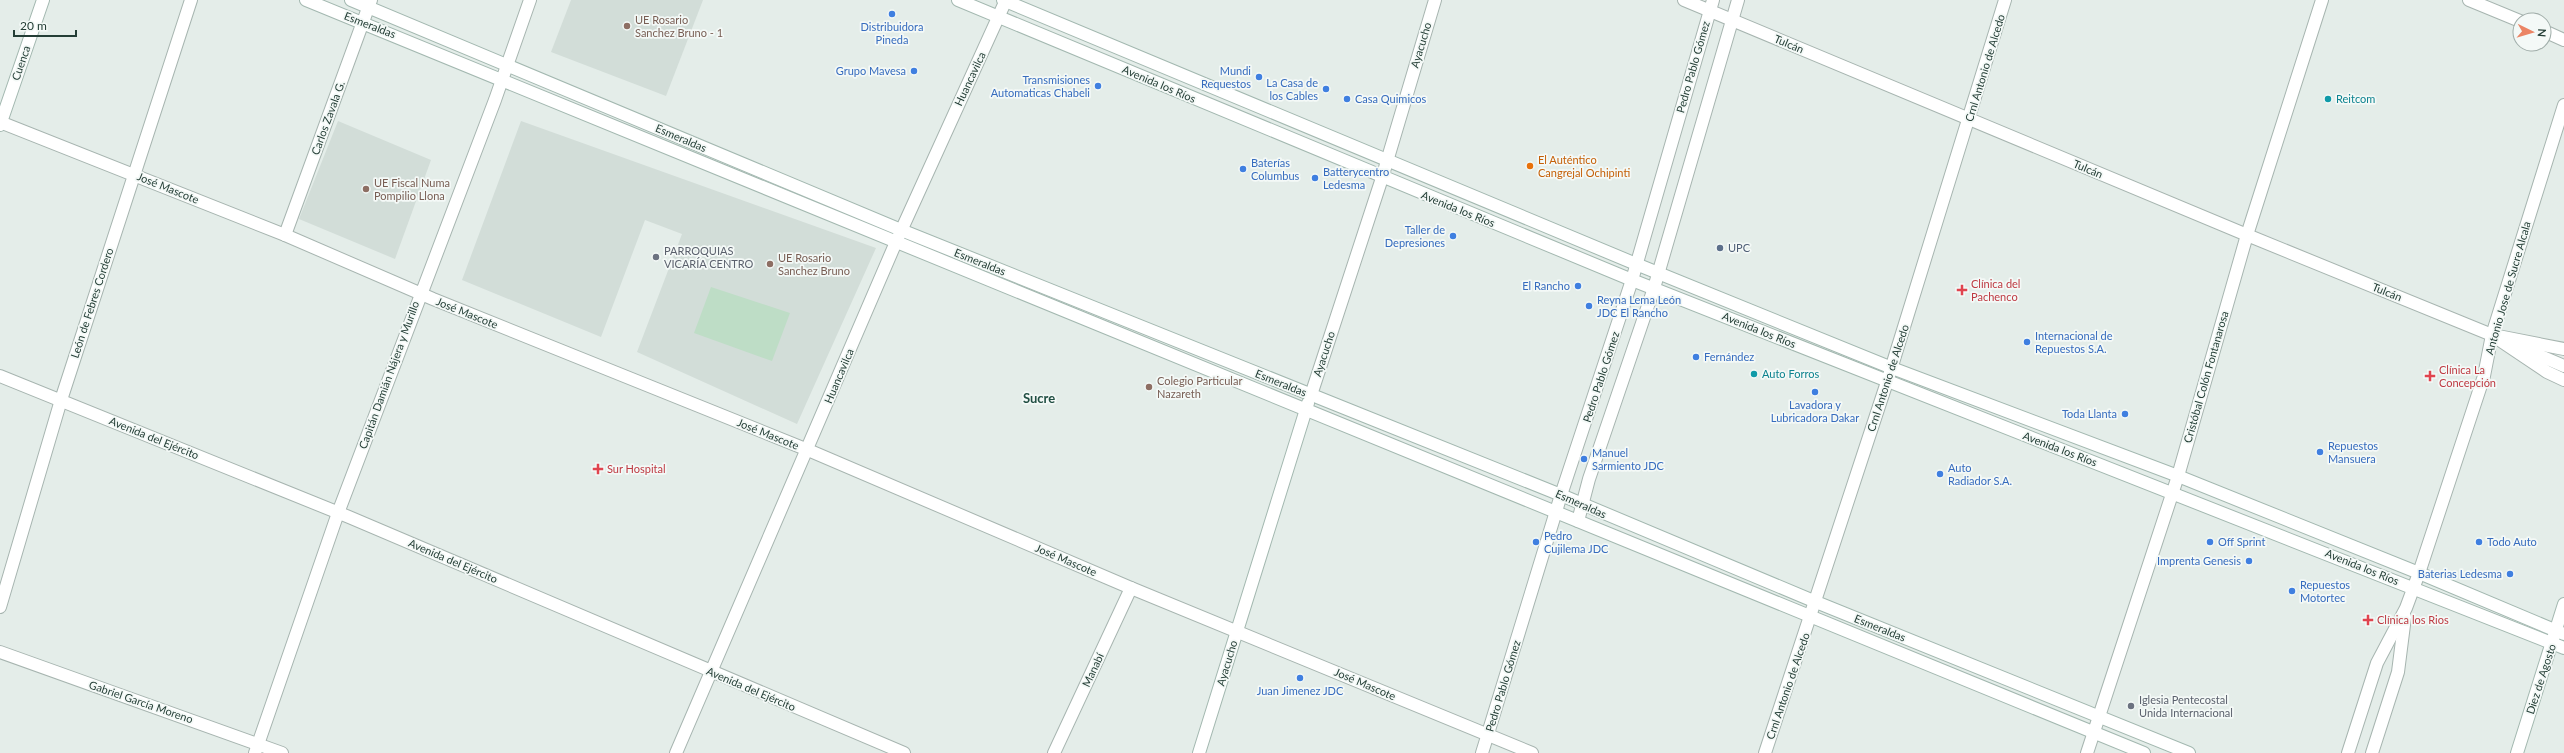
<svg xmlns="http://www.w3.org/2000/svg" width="2564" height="753" viewBox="0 0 2564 753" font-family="Lato,sans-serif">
	<rect width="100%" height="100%" fill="#e4ede9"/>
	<g fill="#d2ddd8">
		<path d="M571 0H703L666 96 551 52Z"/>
		<path d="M338 121 431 160 395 259 299 219Z"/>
		<path d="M521 121 876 248 797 424 637 352 682 234 645 220 601 337 462 280Z"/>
	</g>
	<path fill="#beddc6" d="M711 287 790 313 772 361 694 333Z"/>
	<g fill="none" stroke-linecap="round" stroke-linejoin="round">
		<g stroke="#a7b5b0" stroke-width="14">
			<g id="lane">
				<path d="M2348 753 2377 663 2406 608 2419 573 2484 376 2492 335 2564 366"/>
				<path d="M2372 753 2398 672 2405 617"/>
			</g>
		</g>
		<g stroke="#a7b5b0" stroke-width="14">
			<g id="street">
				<path d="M1684 0 2247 235 2492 335 2547 372 2564 380"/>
				<path d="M2469 0 2520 21"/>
				<path d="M2544 31 2564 40"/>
				<path d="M0 122 285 235 433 299 808 450 1131 588 1532 753"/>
				<path d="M285 235 371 0"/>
				<path d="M2492 335 2564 105"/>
				<path d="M2498 336 2564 349"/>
				<path d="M0 376 349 517 904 753"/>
				<path d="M1311 395 1382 178 1435 0"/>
				<path d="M1578 521 1589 479 1654 288 1738 0"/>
				<path d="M0 607 61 400 191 0"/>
				<path d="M0 652 282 753"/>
				<path d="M255 753 338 513 495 100 530 0"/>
				<path d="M676 753 896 242 1006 0"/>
				<path d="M1054 753 1131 588"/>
				<path d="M1482 753 1561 495 1632 280 1713 0"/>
				<path d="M1765 753 1887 382 2005 0"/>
				<path d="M2087 753 2178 476 2247 235 2322 0"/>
			</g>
		</g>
		<g stroke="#a3b8b0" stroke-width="14">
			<g id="secondary">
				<path d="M306 0 2144 753"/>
				<path d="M351 0 901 230 1561 495 1816 602 2189 753"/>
				<path d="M958 0 1632 280 2564 648"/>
				<path d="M1003 0 1636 264 1892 368 2178 476 2419 573 2564 634"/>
				<path d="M0 125 43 0"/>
				<path d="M1199 753 1308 403"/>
				<path d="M2517 753 2564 604"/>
			</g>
		</g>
		<use href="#lane" stroke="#fff" stroke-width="12"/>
		<use href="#street" stroke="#fff" stroke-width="12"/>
		<use href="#secondary" stroke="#fff" stroke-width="12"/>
	</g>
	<g fill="#3f7fe0" stroke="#f4f9f7" stroke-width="1.5">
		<circle cx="892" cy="14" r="4"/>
		<circle cx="914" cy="71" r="4"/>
		<circle cx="1259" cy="77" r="4"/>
		<circle cx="1098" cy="86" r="4"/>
		<circle cx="1326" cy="89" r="4"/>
		<circle cx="1347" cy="99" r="4"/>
		<circle cx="1243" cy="169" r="4"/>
		<circle cx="1315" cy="178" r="4"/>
		<circle cx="1453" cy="236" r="4"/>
		<circle cx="1578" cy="286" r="4"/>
		<circle cx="1589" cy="306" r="4"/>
		<circle cx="2027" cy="342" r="4"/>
		<circle cx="1696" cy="357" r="4"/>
		<circle cx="1815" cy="392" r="4"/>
		<circle cx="2125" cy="414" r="4"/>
		<circle cx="2320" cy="452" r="4"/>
		<circle cx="1584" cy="459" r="4"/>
		<circle cx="1940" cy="474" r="4"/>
		<circle cx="1536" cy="542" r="4"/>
		<circle cx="2210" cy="542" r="4"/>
		<circle cx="2479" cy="542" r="4"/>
		<circle cx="2249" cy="561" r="4"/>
		<circle cx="2510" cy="574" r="4"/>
		<circle cx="2292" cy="591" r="4"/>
		<circle cx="1300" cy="678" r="4"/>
	</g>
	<g fill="#8d6e63" stroke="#f4f9f7" stroke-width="1.5">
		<circle cx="627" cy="26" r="4"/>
		<circle cx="366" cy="189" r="4"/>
		<circle cx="770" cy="264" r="4"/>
		<circle cx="1149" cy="387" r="4"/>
	</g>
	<g fill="#0f9aa8" stroke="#f4f9f7" stroke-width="1.5">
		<circle cx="2328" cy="99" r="4"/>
		<circle cx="1754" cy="374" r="4"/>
	</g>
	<circle fill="#e8710a" stroke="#f4f9f7" stroke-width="1.5" cx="1530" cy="166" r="4"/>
	<circle fill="#5c6f8a" stroke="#f4f9f7" stroke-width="1.5" cx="1720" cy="248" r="4"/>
	<g fill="#6b7280" stroke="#f4f9f7" stroke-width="1.5">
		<circle cx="656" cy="257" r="4"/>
		<circle cx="2131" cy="706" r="4"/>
	</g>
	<g fill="#e0444e" stroke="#f4f9f7" stroke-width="1.5">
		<path d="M1960 284h4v4h4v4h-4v4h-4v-4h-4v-4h4z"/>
		<path d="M2428 370h4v4h4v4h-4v4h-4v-4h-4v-4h4z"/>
		<path d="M596 463h4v4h4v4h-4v4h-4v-4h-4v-4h4z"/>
		<path d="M2366 614h4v4h4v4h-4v4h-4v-4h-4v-4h4z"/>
	</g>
	<g text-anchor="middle" stroke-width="3.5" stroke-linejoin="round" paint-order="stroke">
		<g font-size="11" fill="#785e54" stroke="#f4f9f7" text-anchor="start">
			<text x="635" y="24">UE Rosario<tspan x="635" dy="13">Sanchez Bruno - 1</tspan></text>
			<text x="374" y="187">UE Fiscal Numa<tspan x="374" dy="13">Pompilio Llona</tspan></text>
			<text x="778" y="262">UE Rosario<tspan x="778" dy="13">Sanchez Bruno</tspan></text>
			<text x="1157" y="385">Colegio Particular<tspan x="1157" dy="13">Nazareth</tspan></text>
		</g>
		<g font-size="11" fill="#243e36" stroke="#f4f9f7">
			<text transform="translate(370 25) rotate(21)" y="4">Esmeraldas</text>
			<text transform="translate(1789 44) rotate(23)" y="4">Tulcán</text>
			<text transform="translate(1421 45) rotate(-73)" y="4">Ayacucho</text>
			<text transform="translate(21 63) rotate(-71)" y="4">Cuenca</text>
			<text transform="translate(1693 67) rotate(-74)" y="4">Pedro Pablo Gómez</text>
			<text transform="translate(1985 68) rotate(-73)" y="4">Crnl Antonio de Alcedo</text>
			<text transform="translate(970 79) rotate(-65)" y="4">Huancavilca</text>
			<text transform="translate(1159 84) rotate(23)" y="4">Avenida los Ríos</text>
			<text transform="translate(328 118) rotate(-70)" y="4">Carlos Zavala G.</text>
			<text transform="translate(681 138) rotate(23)" y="4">Esmeraldas</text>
			<text transform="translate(2088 169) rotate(23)" y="4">Tulcán</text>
			<text transform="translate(168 188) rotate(22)" y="4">José Mascote</text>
			<text transform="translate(1458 209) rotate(22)" y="4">Avenida los Ríos</text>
			<text transform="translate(980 262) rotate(22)" y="4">Esmeraldas</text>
			<text transform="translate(2508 288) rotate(-74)" y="4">Antonio Jose de Sucre Alcala</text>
			<text transform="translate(2387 292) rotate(22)" y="4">Tulcán</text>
			<text transform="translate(92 303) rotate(-72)" y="4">León de Febres Cordero</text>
			<text transform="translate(467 313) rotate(22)" y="4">José Mascote</text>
			<text transform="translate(1759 330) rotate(22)" y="4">Avenida los Ríos</text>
			<text transform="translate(1324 354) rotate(-72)" y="4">Ayacucho</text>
			<text transform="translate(389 375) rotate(-70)" y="4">Capitán Damián Nájera y Murillo</text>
			<text transform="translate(839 376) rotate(-67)" y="4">Huancavilca</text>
			<text transform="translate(1601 377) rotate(-72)" y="4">Pedro Pablo Gómez</text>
			<text transform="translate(2206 377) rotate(-74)" y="4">Cristóbal Colón Fontanarosa</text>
			<text transform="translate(1888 378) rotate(-72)" y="4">Crnl Antonio de Alcedo</text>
			<text transform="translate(1281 383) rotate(22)" y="4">Esmeraldas</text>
			<text transform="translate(768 434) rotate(22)" y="4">José Mascote</text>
			<text transform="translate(154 438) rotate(22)" y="4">Avenida del Ejército</text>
			<text transform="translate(2060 449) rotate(21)" y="4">Avenida los Ríos</text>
			<text transform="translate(1581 504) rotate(24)" y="4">Esmeraldas</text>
			<text transform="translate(1066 560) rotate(23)" y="4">José Mascote</text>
			<text transform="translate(453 561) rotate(23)" y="4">Avenida del Ejército</text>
			<text transform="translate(2362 567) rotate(22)" y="4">Avenida los Ríos</text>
			<text transform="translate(1880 628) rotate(22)" y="4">Esmeraldas</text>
			<text transform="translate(1227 663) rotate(-73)" y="4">Ayacucho</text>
			<text transform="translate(1093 670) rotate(-65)" y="4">Manabí</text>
			<text transform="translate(2541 679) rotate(-72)" y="4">Diez de Agosto</text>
			<text transform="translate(1365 684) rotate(23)" y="4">José Mascote</text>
			<text transform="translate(1503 686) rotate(-73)" y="4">Pedro Pablo Gómez</text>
			<text transform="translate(1788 686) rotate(-71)" y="4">Crnl Antonio de Alcedo</text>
			<text transform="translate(751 689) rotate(23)" y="4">Avenida del Ejército</text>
			<text transform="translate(141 702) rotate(19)" y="4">Gabriel García Moreno</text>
		</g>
		<g font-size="11" fill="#366cbe" stroke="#f4f9f7" text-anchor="start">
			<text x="892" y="31" text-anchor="middle">Distribuidora<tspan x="892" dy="13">Pineda</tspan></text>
			<text x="906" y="75" text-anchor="end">Grupo Mavesa</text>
			<text x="1251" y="75" text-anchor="end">Mundi<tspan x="1251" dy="13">Requestos</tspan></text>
			<text x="1090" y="84" text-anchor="end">Transmisiones<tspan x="1090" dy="13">Automaticas Chabeli</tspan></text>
			<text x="1318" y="87" text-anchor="end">La Casa de<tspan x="1318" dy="13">los Cables</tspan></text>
			<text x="1355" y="103">Casa Quimicos</text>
			<text x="1251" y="167">Baterías<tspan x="1251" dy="13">Columbus</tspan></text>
			<text x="1323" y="176">Batterycentro<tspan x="1323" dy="13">Ledesma</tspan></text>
			<text x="1445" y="234" text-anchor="end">Taller de<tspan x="1445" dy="13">Depresiones</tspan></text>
			<text x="1570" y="290" text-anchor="end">El Rancho</text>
			<text x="1597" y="304">Reyna Lema León<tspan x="1597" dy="13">JDC El Rancho</tspan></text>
			<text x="2035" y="340">Internacional de<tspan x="2035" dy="13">Repuestos S.A.</tspan></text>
			<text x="1704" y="361">Fernández</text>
			<text x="1815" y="409" text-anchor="middle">Lavadora y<tspan x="1815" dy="13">Lubricadora Dakar</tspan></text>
			<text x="2117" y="418" text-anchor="end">Toda Llanta</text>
			<text x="2328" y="450">Repuestos<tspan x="2328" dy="13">Mansuera</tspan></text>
			<text x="1592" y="457">Manuel<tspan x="1592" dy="13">Sarmiento JDC</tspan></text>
			<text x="1948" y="472">Auto<tspan x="1948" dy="13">Radiador S.A.</tspan></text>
			<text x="1544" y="540">Pedro<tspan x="1544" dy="13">Cujilema JDC</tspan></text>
			<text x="2218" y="546">Off Sprint</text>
			<text x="2487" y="546">Todo Auto</text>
			<text x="2241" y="565" text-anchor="end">Imprenta Genesis</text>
			<text x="2502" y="578" text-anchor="end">Baterias Ledesma</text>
			<text x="2300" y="589">Repuestos<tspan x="2300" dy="13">Motortec</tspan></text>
			<text x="1300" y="695" text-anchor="middle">Juan Jimenez JDC</text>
		</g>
		<g font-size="11" fill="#0d838f" stroke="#f4f9f7" text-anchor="start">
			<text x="2336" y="103">Reitcom</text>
			<text x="1762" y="378">Auto Forros</text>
		</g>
		<g font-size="11" fill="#c56008" stroke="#f4f9f7" text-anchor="start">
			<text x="1538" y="164">El Auténtico<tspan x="1538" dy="13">Cangrejal Ochipinti</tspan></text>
		</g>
		<g font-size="11" fill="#4e5e75" stroke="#f4f9f7" text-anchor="start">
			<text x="1728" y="252">UPC</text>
		</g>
		<g font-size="11" fill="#5b616d" stroke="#f4f9f7" text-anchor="start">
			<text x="664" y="255">PARROQUIAS<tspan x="664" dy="13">VICARÍA CENTRO</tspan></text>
			<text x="2139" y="704">Iglesia Pentecostal<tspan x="2139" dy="13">Unida Internacional</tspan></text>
		</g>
		<g font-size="11" fill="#be3a42" stroke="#f4f9f7" text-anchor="start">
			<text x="1971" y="288">Clínica del<tspan x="1971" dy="13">Pachenco</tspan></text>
			<text x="2439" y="374">Clínica La<tspan x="2439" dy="13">Concepción</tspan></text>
			<text x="607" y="473">Sur Hospital</text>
			<text x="2377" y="624">Clínica los Rios</text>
		</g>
		<g font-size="13" font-weight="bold" fill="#214f43" stroke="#f4f9f7">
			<text x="1039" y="403">Sucre</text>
		</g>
	</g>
	<g transform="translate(2532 32) rotate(95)"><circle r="19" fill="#f4f9f7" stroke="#a1aeaa"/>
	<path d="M0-3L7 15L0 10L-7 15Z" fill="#eb8464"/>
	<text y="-6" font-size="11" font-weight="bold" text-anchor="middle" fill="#243e36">N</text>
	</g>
	<path d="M14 30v6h62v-6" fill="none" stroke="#243e36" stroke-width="2"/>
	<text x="20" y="30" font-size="12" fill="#243e36" stroke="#f4f9f7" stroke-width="3" paint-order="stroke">20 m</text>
</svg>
